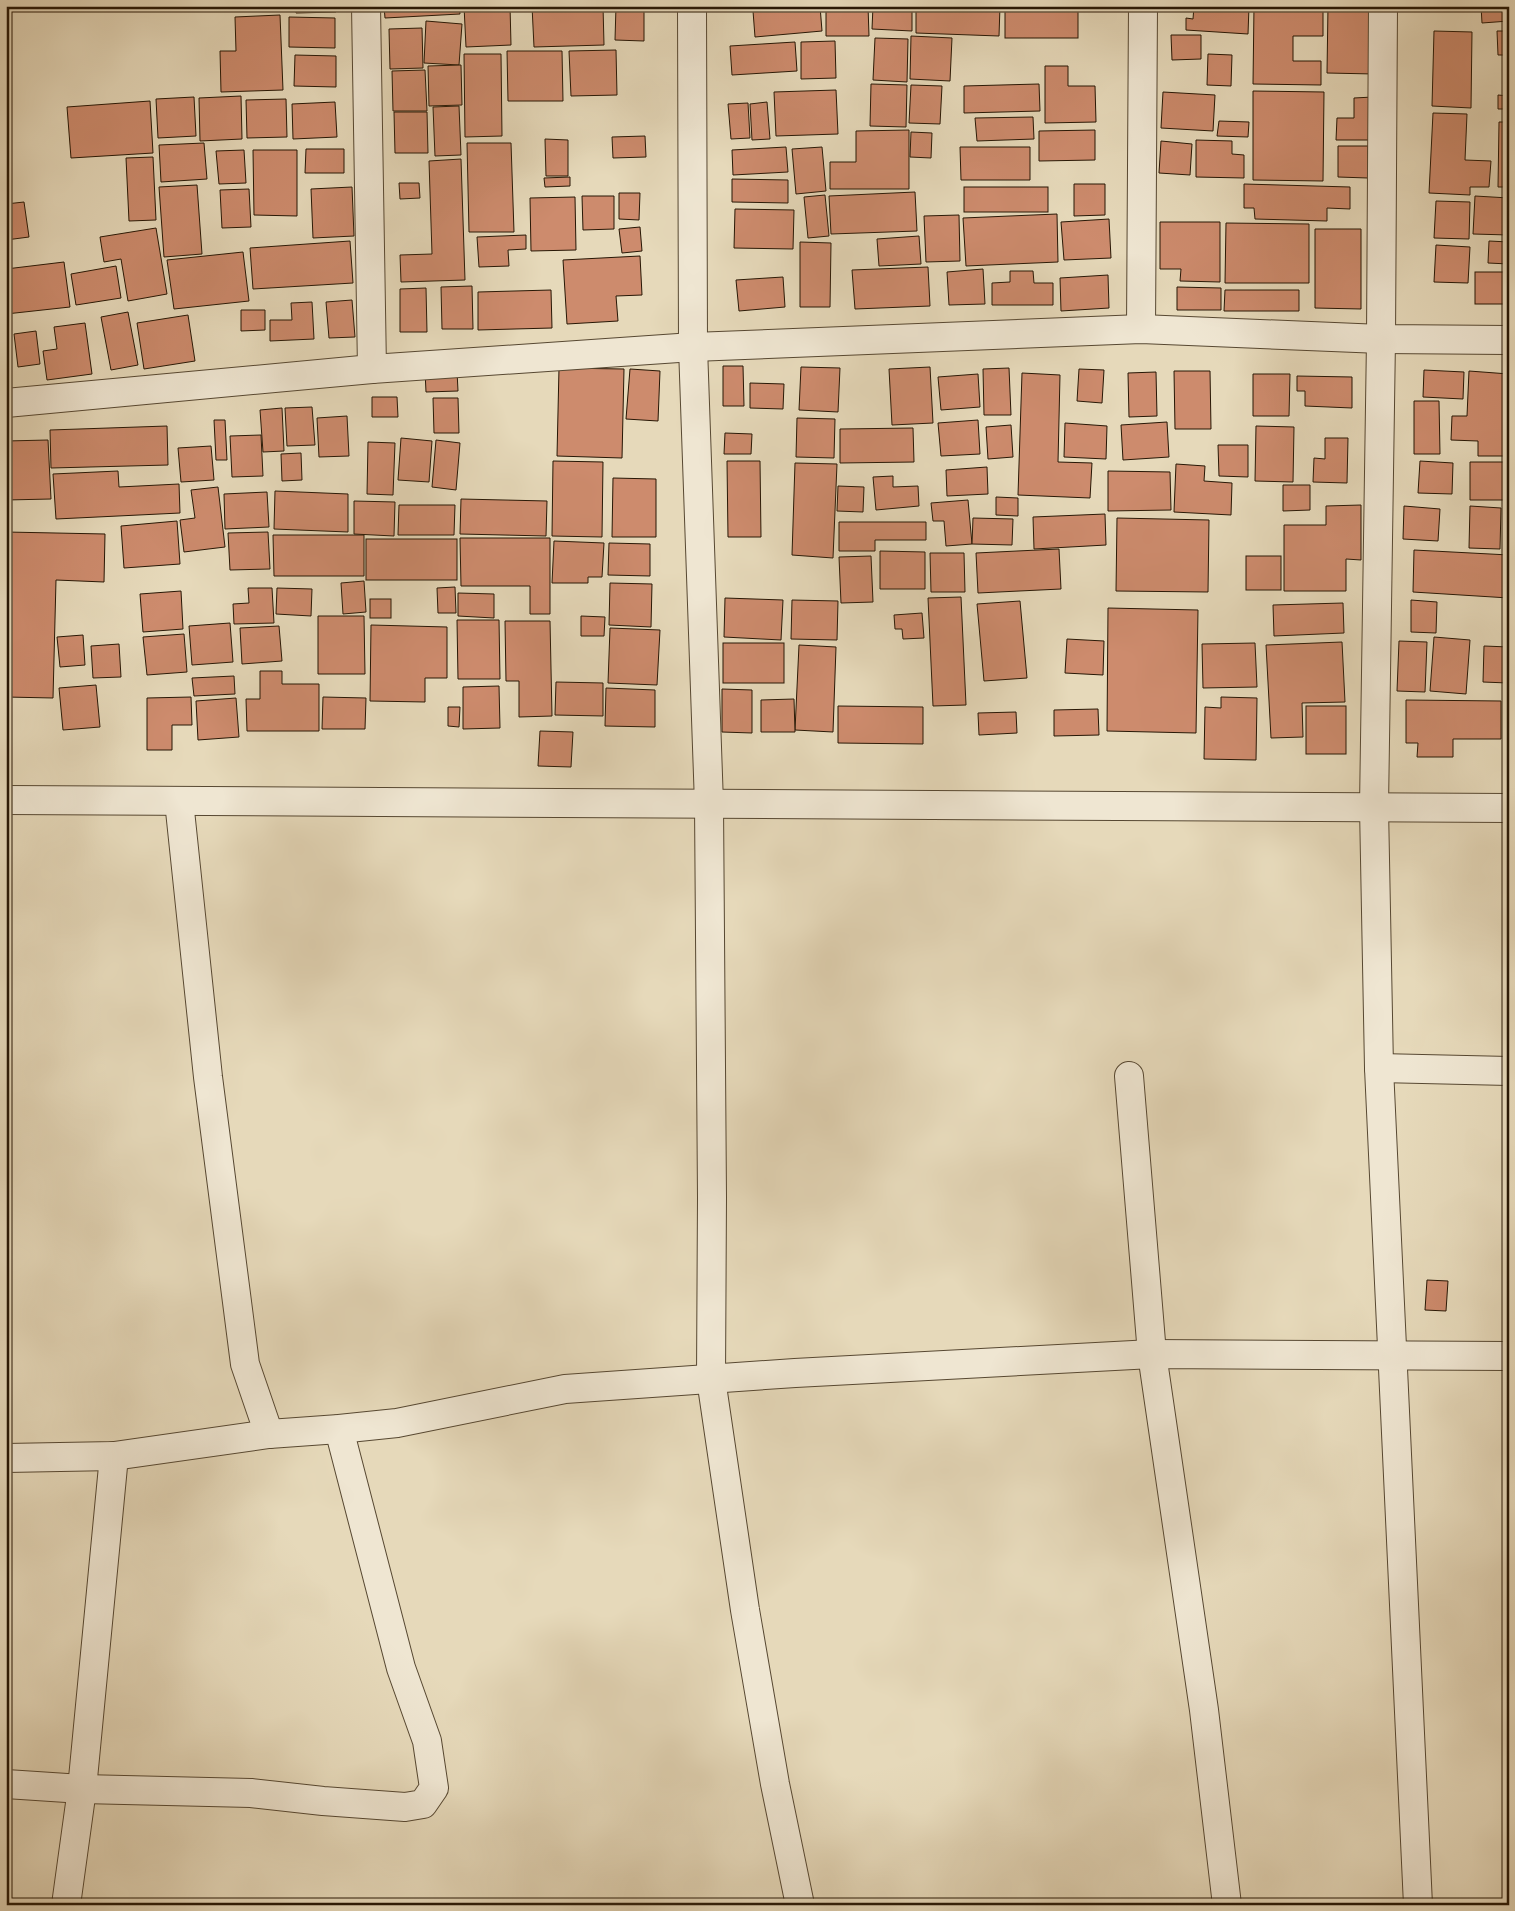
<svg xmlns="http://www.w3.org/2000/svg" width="1515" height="1911" viewBox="0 0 1515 1911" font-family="'Sorts Mill Goudy',serif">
	<rect width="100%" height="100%" fill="#e6d9ba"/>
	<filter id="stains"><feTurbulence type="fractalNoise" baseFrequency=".004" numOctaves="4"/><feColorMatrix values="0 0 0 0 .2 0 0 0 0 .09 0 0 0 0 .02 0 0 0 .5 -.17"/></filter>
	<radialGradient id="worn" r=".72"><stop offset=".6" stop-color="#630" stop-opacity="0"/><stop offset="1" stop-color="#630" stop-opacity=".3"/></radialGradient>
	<g fill="#cd8b6d" stroke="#271705">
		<path d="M296 6H336V12L296 13Z"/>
		<path d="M384 6H459L460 14 385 18Z"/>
		<path d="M464 6H510L511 45 466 47Z"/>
		<path d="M532 6H603L604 45 534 47Z"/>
		<path d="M616 6H644V41L615 40Z"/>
		<path d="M808 6H820L822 31 755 37 753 11Z"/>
		<path d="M826 6H868L869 36H826Z"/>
		<path d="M873 6H912V31L872 29Z"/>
		<path d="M916 6H1000L999 36 916 33Z"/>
		<rect x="1005" y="6" width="73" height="32"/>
		<path d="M1194 6H1249L1248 34 1186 30V18L1193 19Z"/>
		<path d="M1254 6H1323V36H1293V61H1321V85L1253 84Z"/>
		<path d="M1328 6H1375L1374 74 1327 73Z"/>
		<path d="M1481 6H1509V21L1482 23Z"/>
		<path d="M280 15 283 90 221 92 220 51H236L235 17Z"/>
		<path d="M289 17 335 18V48L289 47Z"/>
		<path d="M426 21 462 24 459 65 424 63Z"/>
		<path d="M422 28 423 68 390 69 389 29Z"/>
		<path d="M1434 31 1472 32 1471 108 1432 106Z"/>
		<path d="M1497 31H1509V55H1498Z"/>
		<path d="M1171 35H1201V59L1172 60Z"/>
		<path d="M911 36 952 38 950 81 910 79Z"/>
		<path d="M875 38 908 39 907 82 873 80Z"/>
		<path d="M835 41 836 78 801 79V42Z"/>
		<path d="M795 42 797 71 732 75 730 46Z"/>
		<path d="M616 50 617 95 571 96 569 51Z"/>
		<path d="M507 51H562L563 101H508Z"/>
		<path d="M464 54H501L502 136 465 137Z"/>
		<path d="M1208 54 1232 55 1231 86 1207 85Z"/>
		<path d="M295 55 336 56V87L294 86Z"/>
		<path d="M461 65 462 105 429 106 428 66Z"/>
		<path d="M1045 66H1068V86H1095L1096 122 1045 123Z"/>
		<path d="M425 70 427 111H393L392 71Z"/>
		<path d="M871 84 907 85 906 127 870 126Z"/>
		<path d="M1039 84 1040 111 964 113V86Z"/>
		<path d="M911 85 942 86 940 124 909 123Z"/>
		<path d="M836 90 838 134 776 136 774 92Z"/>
		<path d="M1253 91 1324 92 1323 181 1253 180Z"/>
		<path d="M1163 92 1215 95 1213 131 1161 128Z"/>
		<path d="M1498 95 1509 96V109H1498Z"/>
		<path d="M241 96 242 139 200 141 199 98Z"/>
		<path d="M194 97 196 136 158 138 156 99Z"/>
		<path d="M1373 97V140H1336L1337 118H1354V98Z"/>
		<path d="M286 99 287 137 247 138 246 100Z"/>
		<path d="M150 101 153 153 71 158 67 107Z"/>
		<path d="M335 102 337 137 293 139 292 104Z"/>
		<path d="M767 102 770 139 752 140 750 104Z"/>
		<path d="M748 103 750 138 731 139 728 104Z"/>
		<path d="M459 106 461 155 435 156 433 107Z"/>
		<path d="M394 112H427L428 153H395Z"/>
		<path d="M1433 113 1467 114 1465 160 1491 161 1489 187H1470V195L1429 193Z"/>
		<path d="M1033 117 1034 139 977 141 975 118Z"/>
		<path d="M1219 121 1249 122 1248 137 1217 136Z"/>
		<path d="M1499 122H1509V187H1498Z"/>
		<path d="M909 130V189H830V162H856V131Z"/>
		<path d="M1095 130V160L1039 161V131Z"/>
		<path d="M911 132 932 133 931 158 910 157Z"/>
		<path d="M645 136 646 157 613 158 612 137Z"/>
		<path d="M545 139 568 140V176H546Z"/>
		<path d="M1196 140 1232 141V154L1244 155V178L1196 177Z"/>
		<path d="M1161 141 1192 144 1190 175 1159 173Z"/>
		<path d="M204 143 207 179 161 182 159 145Z"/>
		<path d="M467 143H511L514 232H469Z"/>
		<path d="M1338 146H1368V178L1338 177Z"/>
		<path d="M786 147 788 172 733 175 732 150Z"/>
		<path d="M822 147 826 191 796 194 792 149Z"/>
		<path d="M960 147H1030V180H961Z"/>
		<path d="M306 149H344V173H305Z"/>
		<path d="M244 150 246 183 219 184 216 151Z"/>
		<path d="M253 150H297V216L254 215Z"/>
		<path d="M153 157 156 220 129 221 126 158Z"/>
		<path d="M461 159 465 280 401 282 400 255 432 254 429 161Z"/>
		<path d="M570 177V186L545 187 544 178Z"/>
		<path d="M732 179 788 180V203L732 202Z"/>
		<path d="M399 183H419L420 198 400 199Z"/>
		<path d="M1074 184H1105V215L1074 216Z"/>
		<path d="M1244 184 1350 187V209L1327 208V221L1255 219 1254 208H1244Z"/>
		<path d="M197 185 202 254 164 257 159 187Z"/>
		<path d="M352 187 354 236 313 238 311 189Z"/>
		<rect x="964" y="187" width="84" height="25"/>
		<path d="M249 189 251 227 222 228 220 190Z"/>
		<path d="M915 192 917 231 831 234 829 196Z"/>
		<path d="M619 193H640L639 220 619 219Z"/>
		<path d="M825 195 829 236 808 238 804 197Z"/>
		<path d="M582 196H614V229L583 230Z"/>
		<path d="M1475 196 1509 198V235L1473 234Z"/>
		<path d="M575 197 576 250 531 251 530 198Z"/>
		<path d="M1436 201 1470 202 1469 239 1434 238Z"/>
		<path d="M24 202 29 237 6 240V204Z"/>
		<path d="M735 209 794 210 793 249 734 248Z"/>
		<path d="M1057 214 1058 262 966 266 963 218Z"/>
		<path d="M959 215 960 261 926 262 924 216Z"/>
		<path d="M1109 219 1111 258 1064 260 1061 222Z"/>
		<path d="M1160 222H1220V282L1180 281 1181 269H1160Z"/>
		<path d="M1226 223 1309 224V283H1225Z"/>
		<path d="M640 227 642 251 622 253 619 229Z"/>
		<path d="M156 228 167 294 128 301 121 259 104 262 100 237Z"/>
		<path d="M1315 229H1361V309L1315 308Z"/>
		<path d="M526 235V249L508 250 509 266 479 267 477 237Z"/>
		<path d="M919 236 921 264 879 266 877 239Z"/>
		<path d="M350 241 353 283 253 289 250 248Z"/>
		<path d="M1489 241 1509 242V264L1488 263Z"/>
		<path d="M800 242 831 243 830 307H800Z"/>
		<path d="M1436 245 1470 247 1468 283 1434 282Z"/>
		<path d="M243 252 249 301 174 309 167 260Z"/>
		<path d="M640 256 642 295 616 296 618 321 567 324 563 260Z"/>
		<path d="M64 262 70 307 6 314V269Z"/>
		<path d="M116 266 121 298 76 305 71 274Z"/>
		<path d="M928 267 930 306 855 309 852 270Z"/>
		<path d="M983 269 985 304 949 305 947 272Z"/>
		<path d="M1010 271H1033L1034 283H1053V305H992V283L1010 282Z"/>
		<rect x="1475" y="272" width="34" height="32"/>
		<path d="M1108 275 1109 308 1061 311 1060 278Z"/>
		<path d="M783 277 785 307 739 311 736 280Z"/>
		<path d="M472 286 473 329H442L441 287Z"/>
		<path d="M1177 287 1221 288V310H1177Z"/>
		<path d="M426 288 427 332H400V289Z"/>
		<path d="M551 290 552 328 478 330V292Z"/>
		<path d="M1225 290H1299V311H1224Z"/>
		<path d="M352 300 355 337 329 338 326 302Z"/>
		<path d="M312 302 314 339 270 341V320H292L291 303Z"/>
		<path d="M241 310H265V330L241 331Z"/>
		<path d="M128 312 138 365 111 370 101 317Z"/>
		<path d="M188 315 195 361 144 369 137 323Z"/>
		<path d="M85 323 92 374 47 380 43 351 57 349 54 327Z"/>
		<path d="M36 331 40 364 18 367 14 334Z"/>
		<path d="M723 366H743L744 406H723Z"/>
		<path d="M801 367 840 368 838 412 799 410Z"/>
		<path d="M930 367 933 423 892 425 889 369Z"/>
		<path d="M559 368 624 369 622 458 557 456Z"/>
		<path d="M1009 368 1011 415H984L983 369Z"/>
		<path d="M630 369 660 371 658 421 626 419Z"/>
		<path d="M1079 369 1104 370 1102 403 1077 401Z"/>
		<path d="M1424 370 1464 372 1463 399 1423 397Z"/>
		<path d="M425 371H457L458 391 426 392Z"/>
		<path d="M1174 371H1210L1211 429H1175Z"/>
		<path d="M1469 371 1509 374V456H1478V441L1451 440 1452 416H1467Z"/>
		<path d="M1156 372 1157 416 1129 417 1128 373Z"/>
		<path d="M1022 373 1060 375 1058 462 1092 463 1090 498 1018 495Z"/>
		<path d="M978 374 980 407 941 410 938 377Z"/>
		<path d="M1253 374H1290L1289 416H1253Z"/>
		<path d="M1297 376 1352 377V408L1305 406V391H1297Z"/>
		<path d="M750 383 784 384 783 409 750 408Z"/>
		<path d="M372 397H397L398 417H372Z"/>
		<path d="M433 398H458L459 433H434Z"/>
		<path d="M1414 401H1439L1440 454H1414Z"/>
		<path d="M312 407 315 445 287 446 285 408Z"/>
		<path d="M282 408 284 451 263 452 260 410Z"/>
		<path d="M347 416 349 456 319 457 317 418Z"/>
		<path d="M797 418 835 419 834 458 796 457Z"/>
		<path d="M214 420H225L227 460H216Z"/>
		<path d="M978 420 980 454 941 456 938 423Z"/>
		<path d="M1167 422 1169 457 1123 460 1121 425Z"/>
		<path d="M1065 423 1107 426 1106 459 1064 457Z"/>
		<path d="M1011 425 1013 457 988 459 986 427Z"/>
		<path d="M167 426 168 465 51 468 50 430Z"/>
		<path d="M1256 426 1294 427 1293 482 1255 481Z"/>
		<path d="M913 428 914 462 840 463V429Z"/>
		<path d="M725 433 752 434 751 454H724Z"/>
		<path d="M261 435 263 476 232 477 230 436Z"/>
		<path d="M401 438 432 441 429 482 398 480Z"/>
		<path d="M1325 438H1348L1347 483 1313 482 1314 458 1325 459Z"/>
		<path d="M48 440 51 499 6 500V441Z"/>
		<path d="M436 440 460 443 456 490 432 487Z"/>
		<path d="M368 442 395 443 393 495 367 494Z"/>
		<path d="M1218 445H1248V477L1219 476Z"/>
		<path d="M211 446 214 480 181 482 178 448Z"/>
		<path d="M301 453 302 480 282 481 281 454Z"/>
		<path d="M553 461 603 462 602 537 552 536Z"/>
		<path d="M727 461H760L761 537H728Z"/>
		<path d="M1420 461 1453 463 1452 494 1418 493Z"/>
		<path d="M1470 462H1505L1506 500H1470Z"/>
		<path d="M795 463 837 464 833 558 792 555Z"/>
		<path d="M1176 464 1205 466 1204 481 1232 483 1231 515 1174 512Z"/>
		<path d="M987 467 988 494 947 496 946 470Z"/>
		<path d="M118 471 119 487 179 484 180 513 56 519 53 474Z"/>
		<path d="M1108 471 1170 472 1171 510 1108 511Z"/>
		<path d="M893 476V487L918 486 919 506 876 510 873 477Z"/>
		<path d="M613 478 656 479V537H612Z"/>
		<path d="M1283 485H1310V510L1283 511Z"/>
		<path d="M838 486 864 487 863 512 837 511Z"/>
		<path d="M218 487 225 547 184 552 180 520 195 518 191 490Z"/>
		<path d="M275 491 348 494V532L274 529Z"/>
		<path d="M267 492 269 527 225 529 224 494Z"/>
		<path d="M996 497 1018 498V516L996 515Z"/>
		<path d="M461 499 547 501 546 536 460 534Z"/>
		<path d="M968 500 972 544 946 546 944 521H933L931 503Z"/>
		<path d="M354 501 395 502 394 536 354 534Z"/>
		<path d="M399 505H455L454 535H398Z"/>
		<path d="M1361 505V560L1346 559V591H1284V525H1326V506Z"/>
		<path d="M1404 506 1440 509 1438 541 1403 539Z"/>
		<path d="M1470 506 1501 508 1500 549 1469 548Z"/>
		<path d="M1508 513H1509V549L1505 548Z"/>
		<path d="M1105 514 1106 545 1034 549 1033 517Z"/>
		<path d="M973 518 1013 519 1012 545 972 544Z"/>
		<path d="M1117 518 1209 520 1208 592 1116 591Z"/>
		<path d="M177 521 180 564 124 568 121 526Z"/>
		<path d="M839 522H926V540H875V551H839Z"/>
		<path d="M6 532 105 534 104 582 56 580 53 698 6 697Z"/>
		<path d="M268 532 270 569 230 570 228 533Z"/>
		<path d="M273 535H364V576H274Z"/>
		<path d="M460 538H550V614H530V586H461Z"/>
		<rect x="366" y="539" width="91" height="41"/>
		<path d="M554 541 604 543 602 577H588V583H552Z"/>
		<path d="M609 543 650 544V576L608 575Z"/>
		<path d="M1059 549 1061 589 978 593 976 553Z"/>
		<path d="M1414 550 1509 555V598L1413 592Z"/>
		<path d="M880 551 925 552V589H880Z"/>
		<path d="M930 553H964L965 592H931Z"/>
		<path d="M871 556 873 602 841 603 839 557Z"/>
		<rect x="1246" y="556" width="35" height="34"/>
		<path d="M364 581 366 612 343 614 341 583Z"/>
		<path d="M610 583 652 584 651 627 609 625Z"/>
		<path d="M455 587 456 613H438L437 588Z"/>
		<path d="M248 588H272L274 623 234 624 233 604 249 603Z"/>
		<path d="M277 588 312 589 311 616 276 614Z"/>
		<path d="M181 591 183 629 143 632 140 594Z"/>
		<path d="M458 593 494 594V618L458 616Z"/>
		<path d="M961 597 966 705 933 706 928 598Z"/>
		<path d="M725 598 783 600 781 640 724 637Z"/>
		<rect x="370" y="599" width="21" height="19"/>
		<path d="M792 600 838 601 837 640 791 639Z"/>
		<path d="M1411 600 1437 602 1436 633 1411 632Z"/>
		<path d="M1020 601 1027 678 984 681 977 604Z"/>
		<path d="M1343 603 1344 633 1274 636 1273 605Z"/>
		<path d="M1108 608 1198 610 1196 733 1107 731Z"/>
		<path d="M922 613 924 638 903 639 902 629H895L894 615Z"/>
		<path d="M318 616H364L365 674H318Z"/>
		<path d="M581 616 605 617 604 636H581Z"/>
		<path d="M457 620H499L500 679H458Z"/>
		<path d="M505 621H550L552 716 519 717V681H506Z"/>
		<path d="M230 623 233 662 192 665 189 626Z"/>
		<path d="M371 625 447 627V678H425V702L370 701Z"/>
		<path d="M279 626 282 661 242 664 240 628Z"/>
		<path d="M610 628 660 630 657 685 608 683Z"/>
		<path d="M184 634 187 672 147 675 143 637Z"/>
		<path d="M83 635 85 665 60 667 57 637Z"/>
		<path d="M1434 637 1470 640 1466 694 1430 691Z"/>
		<path d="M1067 639 1104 641 1103 675 1065 673Z"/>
		<path d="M1399 641 1427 642 1425 692 1397 691Z"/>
		<path d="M1342 642 1345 702 1302 703 1303 737 1271 738 1266 645Z"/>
		<rect x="723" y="643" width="61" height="40"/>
		<path d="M1255 643 1257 687 1203 688 1202 644Z"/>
		<path d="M119 644 121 677 93 678 91 646Z"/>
		<path d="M799 645 836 647 833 732 795 730Z"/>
		<path d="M1484 646 1509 647 1508 683 1483 682Z"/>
		<path d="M260 671H282V684H319V731H247L246 699H260Z"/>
		<path d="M234 676 235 694 194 696 192 678Z"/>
		<path d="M556 682 603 683V716L555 715Z"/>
		<path d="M96 685 100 727 63 730 59 688Z"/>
		<path d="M499 686 500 728 463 729V687Z"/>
		<path d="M606 688 655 690V727L605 726Z"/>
		<path d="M722 689 752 690V733L722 732Z"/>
		<path d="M191 697 192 725H172V750H147V698Z"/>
		<path d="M323 697 366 698 365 729H322Z"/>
		<path d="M1221 697 1257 698 1256 760 1204 759 1205 707 1221 708Z"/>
		<path d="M236 698 239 737 198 740 196 701Z"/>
		<path d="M794 699 795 732H761V700Z"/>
		<path d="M1406 700 1501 701V739H1453V757H1417L1418 743H1406Z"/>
		<path d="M838 706 923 707V744L838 743Z"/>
		<rect x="1306" y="706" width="40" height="48"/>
		<path d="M448 707H460L459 727 448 726Z"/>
		<path d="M1098 709 1099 735 1054 736V710Z"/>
		<path d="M1016 712 1017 733 979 735 978 713Z"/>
		<path d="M540 731 573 732 571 767 538 766Z"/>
		<path d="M1427 1280 1448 1281 1446 1311 1425 1310Z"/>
	</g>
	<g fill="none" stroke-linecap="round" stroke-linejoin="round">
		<g stroke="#574832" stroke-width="30">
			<g id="minor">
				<path d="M366 6 372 369"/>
				<path d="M692 6 693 347 709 804 712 1197 711 1379 745 1610 775 1784 800 1905"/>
				<path d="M1383 6 1381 339 1374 807 1379 1068 1418 1905"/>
				<path d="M1141 329 1143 6"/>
				<path d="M6 403 372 369 693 347 1141 329 1381 339 1509 340"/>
				<path d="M6 800 1509 808"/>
				<path d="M179 801 208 1077 245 1364 269 1434"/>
				<path d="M1379 1068 1509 1071"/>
				<path d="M1129 1076 1152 1354 1204 1710 1227 1905"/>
				<path d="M6 1458 114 1456 269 1434 339 1429 397 1423 565 1389 795 1373 1152 1354 1509 1356"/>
				<path d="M6 1784 82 1789 251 1793 323 1801 405 1807 423 1804 434 1788 427 1741 401 1668 339 1429"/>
				<path d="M66 1905 82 1789 114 1456"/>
			</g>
		</g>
		<use href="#minor" stroke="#efe6d2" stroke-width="28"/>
	</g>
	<rect width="1515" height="1911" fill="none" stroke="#e6d9ba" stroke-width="25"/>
	<rect x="8" y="8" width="1500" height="1896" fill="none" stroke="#271705" stroke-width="2.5"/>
	<rect x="12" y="12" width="1490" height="1886" fill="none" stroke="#271705"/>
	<rect width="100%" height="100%" filter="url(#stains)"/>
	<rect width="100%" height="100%" fill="url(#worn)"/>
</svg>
